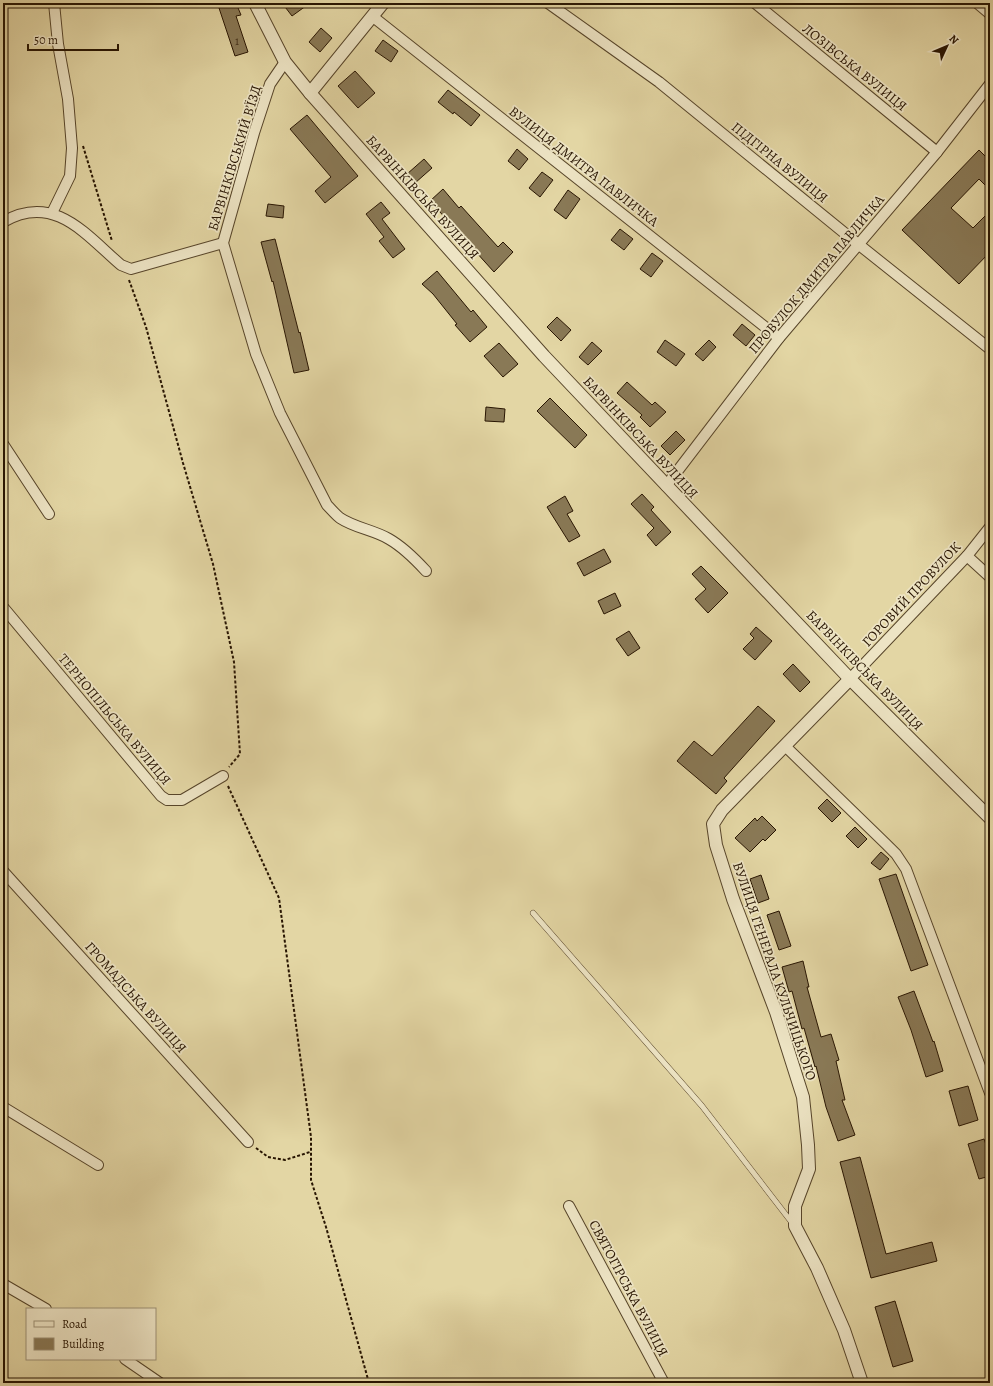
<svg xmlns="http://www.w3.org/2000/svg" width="993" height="1386" viewBox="0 0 993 1386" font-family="Alegreya,serif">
	<rect width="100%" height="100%" fill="#e3d6a4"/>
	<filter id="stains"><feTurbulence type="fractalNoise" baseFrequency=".005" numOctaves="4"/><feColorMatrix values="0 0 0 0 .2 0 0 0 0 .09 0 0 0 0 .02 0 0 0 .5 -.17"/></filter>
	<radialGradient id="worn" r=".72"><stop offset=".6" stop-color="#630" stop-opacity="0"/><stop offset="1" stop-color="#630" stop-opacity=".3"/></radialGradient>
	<g fill="#897956" stroke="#281502">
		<path d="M232 3H236L241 15 236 16 248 52 235 56 219 8Z"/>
		<path d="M282 3H310L292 16Z"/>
		<path d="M321 28 332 38 320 52 309 42Z"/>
		<path d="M383 40 398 51 391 62 375 51Z"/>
		<path d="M355 71 375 93 358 108 338 86Z"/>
		<path d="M448 90 480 115 471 126 454 112 453 114 438 102Z"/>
		<path d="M307 115 358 176 325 203 315 191 331 177 290 129Z"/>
		<path d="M517 149 528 159 519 170 508 161Z"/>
		<path d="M979 150 990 161V190L979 179 951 208 973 228 990 211V252L959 284 902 230Z"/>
		<path d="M424 159 432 168 415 183 407 174Z"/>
		<path d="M542 172 553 180 540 197 529 188Z"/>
		<path d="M443 189 459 208 461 206 479 226 498 247 503 242 513 252 494 272 430 201Z"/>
		<path d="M568 190 580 199 566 219 554 210Z"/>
		<path d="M381 202 390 213 382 219 405 249 393 258 379 241 384 237 366 214Z"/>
		<path d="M268 204 284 206 283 218 266 216Z"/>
		<path d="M620 229 633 239 624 250 611 240Z"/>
		<path d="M275 239 299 333 300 332 309 370 294 373 273 281 272 282 261 242Z"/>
		<path d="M652 253 663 261 651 277 640 269Z"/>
		<path d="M437 271 471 312 473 310 487 327 470 342 455 325 457 324 433 294 422 284Z"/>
		<path d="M557 317 571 330 561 341 547 327Z"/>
		<path d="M742 324 755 335 746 346 733 335Z"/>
		<path d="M665 340 685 354 676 366 657 352Z"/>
		<path d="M709 340 716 347 703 361 695 354Z"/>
		<path d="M592 342 602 351 588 365 579 357Z"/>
		<path d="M499 343 518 364 503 377 484 356Z"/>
		<path d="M627 382 652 405 655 402 666 412 650 427 640 417 642 415 617 393Z"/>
		<path d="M550 398 587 435 575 448 537 411Z"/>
		<path d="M486 407 505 409 504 422 485 421Z"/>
		<path d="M676 431 685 440 670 455 661 446Z"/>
		<path d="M642 494 654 507 651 510 671 532 656 546 647 535 654 528 631 504Z"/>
		<path d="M565 496 573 511 567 514 580 536 569 542 547 507Z"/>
		<path d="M604 549 611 562 584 576 577 563Z"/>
		<path d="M701 566 728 593 708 613 695 599 706 589 692 574Z"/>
		<path d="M615 593 621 606 604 614 598 601Z"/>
		<path d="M756 627 772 641 755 660 743 649 754 638 750 634Z"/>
		<path d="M629 631 640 648 628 656 616 639Z"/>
		<path d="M793 664 810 682 800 692 783 674Z"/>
		<path d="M758 706 775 721 724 778 727 781 716 794 677 761 694 741 712 756Z"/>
		<path d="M827 799 841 813 832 822 818 808Z"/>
		<path d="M762 816 776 830 765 841 763 839 750 852 735 838 755 818 757 821Z"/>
		<path d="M855 827 867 839 858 848 846 836Z"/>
		<path d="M881 852 889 859 880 870 871 863Z"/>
		<path d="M896 874 928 965 911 971 879 879Z"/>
		<path d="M761 875 769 899 758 903 750 879Z"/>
		<path d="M779 911 791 946 779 950 767 915Z"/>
		<path d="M803 961 809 987H807L821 1037 831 1034 839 1060 836 1061 845 1100H842L855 1135 838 1141 826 1107 816 1066 815 1067 804 1028 802 1029 792 991 789 992 782 967Z"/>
		<path d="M914 991 933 1042 934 1041 943 1071 926 1077 911 1030 898 997Z"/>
		<path d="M968 1086 978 1120 959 1126 949 1091Z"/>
		<path d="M984 1139 990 1156V1176L979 1179 968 1144Z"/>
		<path d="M860 1157 886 1254 932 1242 937 1261 871 1278 840 1162Z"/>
		<path d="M895 1301 913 1361 893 1367 875 1307Z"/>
	</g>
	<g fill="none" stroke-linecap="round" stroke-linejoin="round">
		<g stroke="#57452a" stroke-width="6">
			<path id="service" d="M533 913 702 1106 793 1224"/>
		</g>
		<g stroke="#57452a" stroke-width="12">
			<g id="minor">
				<path d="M548 3 659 82 858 244 990 349"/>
				<path d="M755 3 937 152"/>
				<path d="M977 3 990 14"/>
				<path d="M372 16 779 338"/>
				<path d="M285 62 270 84 254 133 223 243 256 354 280 413 327 505C331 509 336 515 340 518 355 528 374 530 389 539 403 547 415 559 426 571"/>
				<path d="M52 213 70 176 72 148 68 99 58 44 54 3"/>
				<path d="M3 222C54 192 86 235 121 265L131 269 223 243"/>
				<path d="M3 444 49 514"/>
				<path d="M666 486 779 338 937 152 990 84"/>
				<path d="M967 556 990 577"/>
				<path d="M3 607 161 796 167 800H182L223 776"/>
				<path d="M850 679 967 556 990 527"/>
				<path d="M785 746 886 844 896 854 906 869 990 1093"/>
				<path d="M3 871 248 1142"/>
				<path d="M3 1107 98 1165"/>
				<path d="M569 1206 664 1383"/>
				<path d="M3 1284 46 1309"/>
				<path d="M125 1359 160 1383"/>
			</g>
		</g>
		<g stroke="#57452a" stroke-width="14">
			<g id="tertiary">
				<path d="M255 3 285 62 310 93 544 356 850 679 990 818"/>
				<path d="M310 93 383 3"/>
				<path d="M850 679 722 810 713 824 716 845 733 899 776 1012 803 1097 808 1145 809 1169 795 1206V1226L817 1268 844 1330 862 1383"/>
			</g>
		</g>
		<g stroke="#281502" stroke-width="2" stroke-dasharray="3 2" stroke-linecap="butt">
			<path d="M83 146 112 241"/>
			<path d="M129 280 146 327 183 463 213 564 234 662 240 754 229 767"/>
			<path d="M228 786 279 898 311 1137V1180L326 1227 369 1383"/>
			<path d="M256 1148 268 1157 285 1160 310 1152"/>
		</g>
		<use href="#service" stroke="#ede4c4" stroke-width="5"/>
		<use href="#minor" stroke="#ede4c4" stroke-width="10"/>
		<use href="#tertiary" stroke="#ede4c4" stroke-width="12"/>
	</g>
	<g text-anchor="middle" stroke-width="3.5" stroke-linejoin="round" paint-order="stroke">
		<g font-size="12" fill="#402e17">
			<text x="237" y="45">1</text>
		</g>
		<g font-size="14" fill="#281502" stroke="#ede4c4">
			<text transform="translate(855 67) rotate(39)" y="5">ЛОЗІВСЬКА ВУЛИЦЯ</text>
			<text transform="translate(234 158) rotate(-73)" y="5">БАРВІНКІВСЬКИЙ В’ЇЗД</text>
			<text transform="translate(780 162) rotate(39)" y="5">ПІДГІРНА ВУЛИЦЯ</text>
			<text transform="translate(584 166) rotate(38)" y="5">ВУЛИЦЯ ДМИТРА ПАВЛИЧКА</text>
			<text transform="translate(423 197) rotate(48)" y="5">БАРВІНКІВСЬКА ВУЛИЦЯ</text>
			<text transform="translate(816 274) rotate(-50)" y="5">ПРОВУЛОК ДМИТРА ПАВЛИЧКА</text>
			<text transform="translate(641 437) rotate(47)" y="5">БАРВІНКІВСЬКА ВУЛИЦЯ</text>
			<text transform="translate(911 594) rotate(-47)" y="5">ГОРОВИЙ ПРОВУЛОК</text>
			<text transform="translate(865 670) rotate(46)" y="5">БАРВІНКІВСЬКА ВУЛИЦЯ</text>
			<text transform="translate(115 719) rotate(50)" y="5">ТЕРНОПІЛЬСЬКА ВУЛИЦЯ</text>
			<text transform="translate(775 971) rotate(71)" y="5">ВУЛИЦЯ ГЕНЕРАЛА КУЛЬЧИЦЬКОГО</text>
			<text transform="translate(136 997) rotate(48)" y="5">ГРОМАДСЬКА ВУЛИЦЯ</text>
			<text transform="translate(629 1288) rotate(62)" y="5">СВЯТОГІРСЬКА ВУЛИЦЯ</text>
		</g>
	</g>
	<rect width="993" height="1386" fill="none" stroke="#e3d6a4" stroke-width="16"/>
	<rect x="4" y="4" width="985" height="1378" fill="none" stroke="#281502" stroke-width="2"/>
	<rect x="8" y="8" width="977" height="1370" fill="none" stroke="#281502"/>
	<rect x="26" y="1308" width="130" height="52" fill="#ede4c4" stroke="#9e9176"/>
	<rect x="34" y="1321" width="20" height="6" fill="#ede4c4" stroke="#9e9176"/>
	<text x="62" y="1328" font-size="12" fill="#281502">Road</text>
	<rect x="34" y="1338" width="20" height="12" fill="#897956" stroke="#9e9176"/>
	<text x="62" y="1348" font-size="12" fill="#281502">Building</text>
	<g transform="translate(947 46) rotate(46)" stroke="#ede4c4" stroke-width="3" paint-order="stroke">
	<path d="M0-3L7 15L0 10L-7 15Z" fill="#281502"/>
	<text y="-6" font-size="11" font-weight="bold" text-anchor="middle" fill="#281502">N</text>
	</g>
	<path d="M28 44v6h90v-6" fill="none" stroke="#281502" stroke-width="2"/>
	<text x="34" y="44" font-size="12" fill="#281502" stroke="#ede4c4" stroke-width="3" paint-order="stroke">50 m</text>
	<rect width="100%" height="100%" filter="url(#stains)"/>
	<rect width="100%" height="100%" fill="url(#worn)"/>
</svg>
